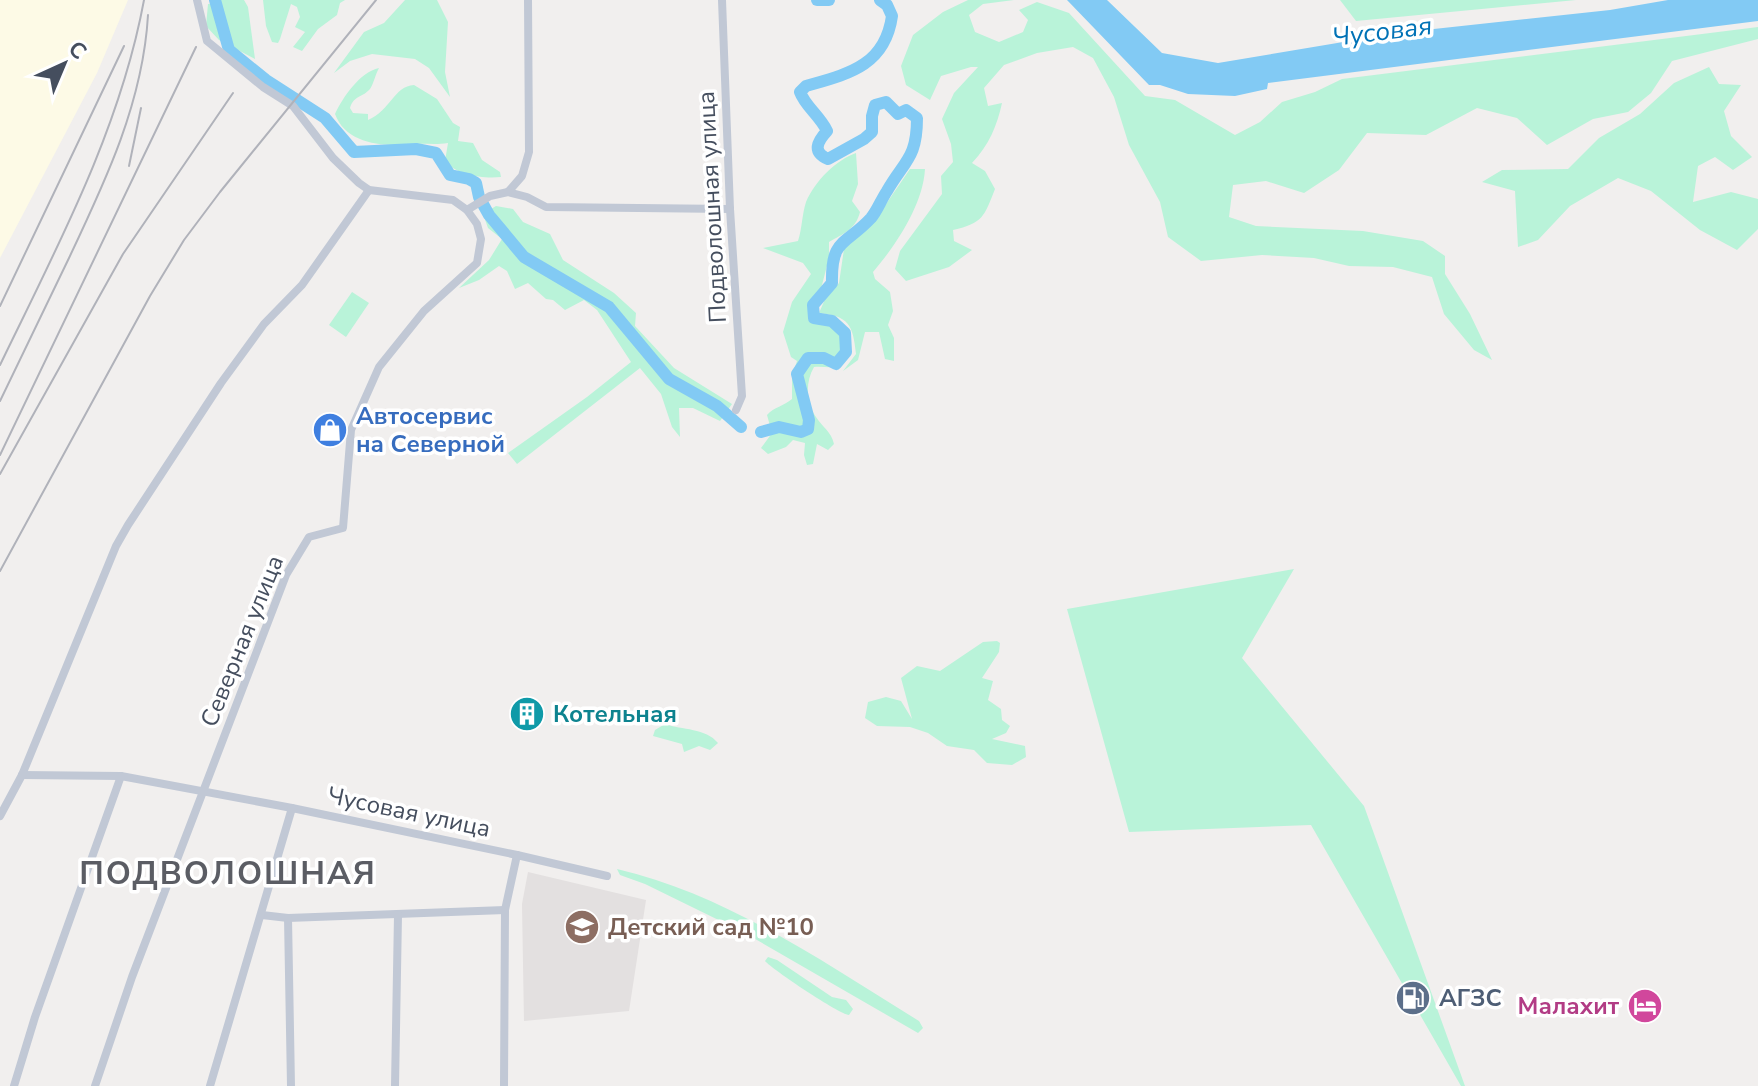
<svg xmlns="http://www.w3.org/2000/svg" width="1758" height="1086" viewBox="0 0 1758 1086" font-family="'Nunito Sans',sans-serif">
	<rect width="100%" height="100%" fill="#f1efee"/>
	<path fill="#fdfae6" d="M0 0H128L97 73 0 258Z"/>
	<path fill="#e3e0e0" d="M528 872 646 900 629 1011 524 1021 522 904Z"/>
	<g fill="#b9f3d9">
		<path d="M221 0H244L248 7 255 59 219 40 206 26 208 4 219 3Z"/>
		<path d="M263 0H345L340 3 337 15 318 29 302 51 293 47 305 32 295 27 300 17 297 7 291 4 280 39 278 43 272 42 266 26Z"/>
		<path d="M405 0H437L448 22 445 72 450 97 429 68 415 59 372 54 350 61 334 73 364 32 384 23Z"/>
		<path d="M968 0H1014L983 4 969 15 975 32 999 42 1023 32 1028 20 1019 10 1037 2 1069 13 1145 96 1175 100 1235 135 1260 122 1282 102 1315 92 1342 79 1758 27V39L1672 61 1651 93 1628 112 1593 119 1547 145 1517 118 1477 108 1426 135 1367 133 1339 170 1304 193 1266 181 1233 185 1229 217 1256 226 1363 231 1423 241 1445 256V274L1470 314 1492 360 1474 350 1444 314 1432 277 1393 267 1349 266 1314 258 1262 255 1201 261 1168 237 1160 202 1129 145 1114 97 1093 58 1073 47 1037 53 1004 65 984 88 988 106 1002 103C997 126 989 145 972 163L985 171 995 189C984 217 983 223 953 230L954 241 972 250 949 267 906 281 895 269 900 251 942 194 941 176 953 162 951 144 942 119 954 93 978 67H971L941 76 930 100 906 85 901 66 913 35 943 12Z"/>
		<path d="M1340 0H1576L1356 21Z"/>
		<path d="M1709 67 1719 84 1741 85 1724 111 1731 136 1752 157 1733 170 1715 157 1698 166 1693 202 1731 192 1758 199V229L1737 250 1700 230 1651 191 1618 178 1570 206 1538 240 1518 247 1515 191 1482 182 1502 170 1568 169 1599 138 1640 114 1674 83Z"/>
		<path d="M379 68C375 75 374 83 370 89 362 98 354 95 350 108L353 113 368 114V120C391 110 394 86 414 85L437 99 453 123 460 127 458 141 473 143 482 160 500 172 501 177C483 179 456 175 445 161L448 143C435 145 424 143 411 144 383 147 346 144 335 114 343 97 360 72 379 68Z"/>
		<path d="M856 153 858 184 852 201 860 212C856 229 843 234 829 242V258L816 308 818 315C827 316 836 316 843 323 853 333 853 357 840 365 833 369 823 366 814 367 805 382 806 403 816 417 823 428 831 431 834 444L828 450 817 444 813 464 807 465 804 455 805 443 793 440 786 447 768 454 761 448 772 433 767 415C774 407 784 406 792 399V376L797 361 791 357 783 332 792 302 811 274 803 263 763 248 798 241C802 229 802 214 806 202 815 181 836 160 856 153Z"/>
		<path d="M910 169H925C923 205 896 245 873 272L875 279 890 292 893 311 888 325 894 338V361L885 359 879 332H865L858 360 843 371 856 354C853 325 849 316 819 313L826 297 839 283 844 249 873 223Z"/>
		<path d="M496 206 513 209 523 222 550 234 563 260 614 293 636 313 635 326 674 368 732 404 720 421 693 408H679L680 437 672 427 661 394 640 368 517 464 508 453 587 397 631 362 597 310 584 300 565 310 553 300 546 299 528 283 515 289 507 271 499 266 479 280 459 288 489 260 502 239 488 228 483 214Z"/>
		<path d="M352 292 369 303 346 337 329 325Z"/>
		<path d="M1294 569 1242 658 1364 806 1465 1086H1461L1311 825 1129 832 1067 609Z"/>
		<path d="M997 641 1000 643 999 652 982 678 993 681 988 700 1001 709 1002 720 1010 726 1006 733 992 739 1025 746 1026 757 1012 765 987 763 974 750 947 746 928 733 910 727 877 726 865 718 868 702 886 697 901 701 912 719 901 678 917 666 940 671 983 642Z"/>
		<path d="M665 724C682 730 706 728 718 743L710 750 699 746 684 752 682 744 653 736 655 730Z"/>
		<path d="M617 869C728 895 823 962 919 1021L923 1028 918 1033 743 932 645 884 620 875Z"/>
		<path d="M768 957 777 960 832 997 846 1000 853 1009 849 1015C839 1014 773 970 765 961Z"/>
	</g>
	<path fill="#82caf4" d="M1067 0H1107L1162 53 1218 63 1397 33 1610 10 1668 0H1758V21L1268 83 1267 89 1235 96 1188 94 1160 85H1149Z"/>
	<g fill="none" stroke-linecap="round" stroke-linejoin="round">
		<g stroke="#82caf4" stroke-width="12">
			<path d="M215 0 229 50 266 80 325 118 354 152 416 149 436 153 450 175 469 179 476 183 479 197 489 215 524 257 609 307 669 379 717 406 741 427"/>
			<path d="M817 0H829"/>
			<path d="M761 432 779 427 801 432 808 429 809 420 797 374 808 358H824L836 364 846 352 845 333 832 321 814 318 813 305 832 283C831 238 845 246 871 218 877 211 881 200 887 191 905 160 917 158 917 118L906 110 898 114 886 102 875 105 872 116V132L864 139 828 159C812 152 817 142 827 131 820 116 805 106 800 92L806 86C848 74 885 66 892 16L887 5 880 0"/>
		</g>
		<g stroke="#c1c8d5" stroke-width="8">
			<path d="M528 0 529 152 522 176 508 192 527 197 546 207 730 209"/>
			<path d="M722 0 730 209 742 396 736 410"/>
			<path d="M467 210 490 196 508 192"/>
			<path d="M22 775 121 776 292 808 517 855 607 876"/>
			<path d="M0 816 22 775 116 546 128 525 221 383 264 324 302 285 369 190"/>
			<path d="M262 915 288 918 505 910"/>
			<path d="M288 918 291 1086"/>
			<path d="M14 1086 35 1017 121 776"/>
			<path d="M95 1086 132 977 286 575 309 537 343 528 351 430 379 367 424 311 477 263 481 239 477 224 467 210 453 200 369 190 359 183 333 158 293 106 263 87 207 41 197 0"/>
			<path d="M210 1086 292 808"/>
			<path d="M395 1086 398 915"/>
			<path d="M504 1086 505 910 517 855"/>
		</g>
		<g stroke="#b0b2ba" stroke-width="2">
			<path d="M129 166 141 108"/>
			<path d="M0 306 124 46"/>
			<path d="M0 365C57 247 120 130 144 0"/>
			<path d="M0 401C23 354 46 306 69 258 106 180 143 102 148 15"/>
			<path d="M0 455 196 47"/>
			<path d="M0 474 123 254 233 93"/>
			<path d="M0 571 150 296 184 240 220 192 376 0"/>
		</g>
	</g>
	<defs>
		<g id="shop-disc" transform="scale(1.8)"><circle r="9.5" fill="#3f7fe0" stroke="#fff"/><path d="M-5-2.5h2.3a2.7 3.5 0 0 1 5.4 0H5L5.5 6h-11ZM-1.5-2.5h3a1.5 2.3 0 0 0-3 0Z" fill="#fff"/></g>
		<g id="building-disc" transform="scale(1.8)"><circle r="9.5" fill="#0f9aa8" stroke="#fff"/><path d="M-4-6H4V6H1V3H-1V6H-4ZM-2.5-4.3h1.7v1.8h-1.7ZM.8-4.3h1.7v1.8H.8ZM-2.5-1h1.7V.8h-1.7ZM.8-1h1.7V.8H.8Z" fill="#fff"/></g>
		<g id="school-disc" transform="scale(1.8)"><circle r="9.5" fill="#8d6e63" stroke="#fff"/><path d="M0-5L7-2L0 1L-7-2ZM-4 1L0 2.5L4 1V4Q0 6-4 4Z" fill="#fff"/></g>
		<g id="fuel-disc" transform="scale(1.8)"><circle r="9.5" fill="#5c6f8a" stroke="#fff"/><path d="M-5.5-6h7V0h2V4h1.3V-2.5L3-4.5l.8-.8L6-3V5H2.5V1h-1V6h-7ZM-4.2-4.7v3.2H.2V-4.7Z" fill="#fff"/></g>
		<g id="hotel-disc" transform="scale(1.8)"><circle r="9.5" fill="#d1479c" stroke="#fff"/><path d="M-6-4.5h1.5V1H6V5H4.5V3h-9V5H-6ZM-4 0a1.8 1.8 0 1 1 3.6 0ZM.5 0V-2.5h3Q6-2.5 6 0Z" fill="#fff"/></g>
	</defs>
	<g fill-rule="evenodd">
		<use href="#shop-disc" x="330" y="430"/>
		<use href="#building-disc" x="527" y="714"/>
		<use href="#school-disc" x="582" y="927"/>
		<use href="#fuel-disc" x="1413" y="998"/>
		<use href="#hotel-disc" x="1645" y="1006"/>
	</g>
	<g text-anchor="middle" stroke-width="7" stroke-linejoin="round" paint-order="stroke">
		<g font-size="24" fill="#454e5e" stroke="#fff">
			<text transform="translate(712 207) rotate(-93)" y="8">Подволошная улица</text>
			<text transform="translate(242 641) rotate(-68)" y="8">Северная улица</text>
			<text transform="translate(409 812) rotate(12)" y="8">Чусовая улица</text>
		</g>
		<g font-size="24" font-weight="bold" fill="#366cbe" stroke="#fff" text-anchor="start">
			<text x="356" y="424">Автосервис<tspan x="356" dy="28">на Северной</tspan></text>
		</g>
		<g font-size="24" font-weight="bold" fill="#0d838f" stroke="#fff" text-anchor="start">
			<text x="553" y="722">Котельная</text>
		</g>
		<g font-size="24" font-weight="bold" fill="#785e54" stroke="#fff" text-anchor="start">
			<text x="608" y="935">Детский сад №10</text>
		</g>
		<g font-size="24" font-weight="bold" fill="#4e5e75" stroke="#fff" text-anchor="start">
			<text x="1439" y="1006">АГЗС</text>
		</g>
		<g font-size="24" font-weight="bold" fill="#b23c85" stroke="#fff" text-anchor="end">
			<text x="1619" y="1014">Малахит</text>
		</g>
		<g font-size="26" font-style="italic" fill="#0072b6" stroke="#fff">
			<text transform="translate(1382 31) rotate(-7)" y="9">Чусовая</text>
		</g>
		<g font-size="32" font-weight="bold" letter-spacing="2" fill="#5b5d64" stroke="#fff">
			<text x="228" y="884">ПОДВОЛОШНАЯ</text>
		</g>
	</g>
	<g transform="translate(64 64) rotate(44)" stroke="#ffffff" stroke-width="6" paint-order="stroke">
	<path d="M0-6L14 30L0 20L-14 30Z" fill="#454e5e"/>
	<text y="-12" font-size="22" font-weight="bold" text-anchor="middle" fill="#454e5e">С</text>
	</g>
</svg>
